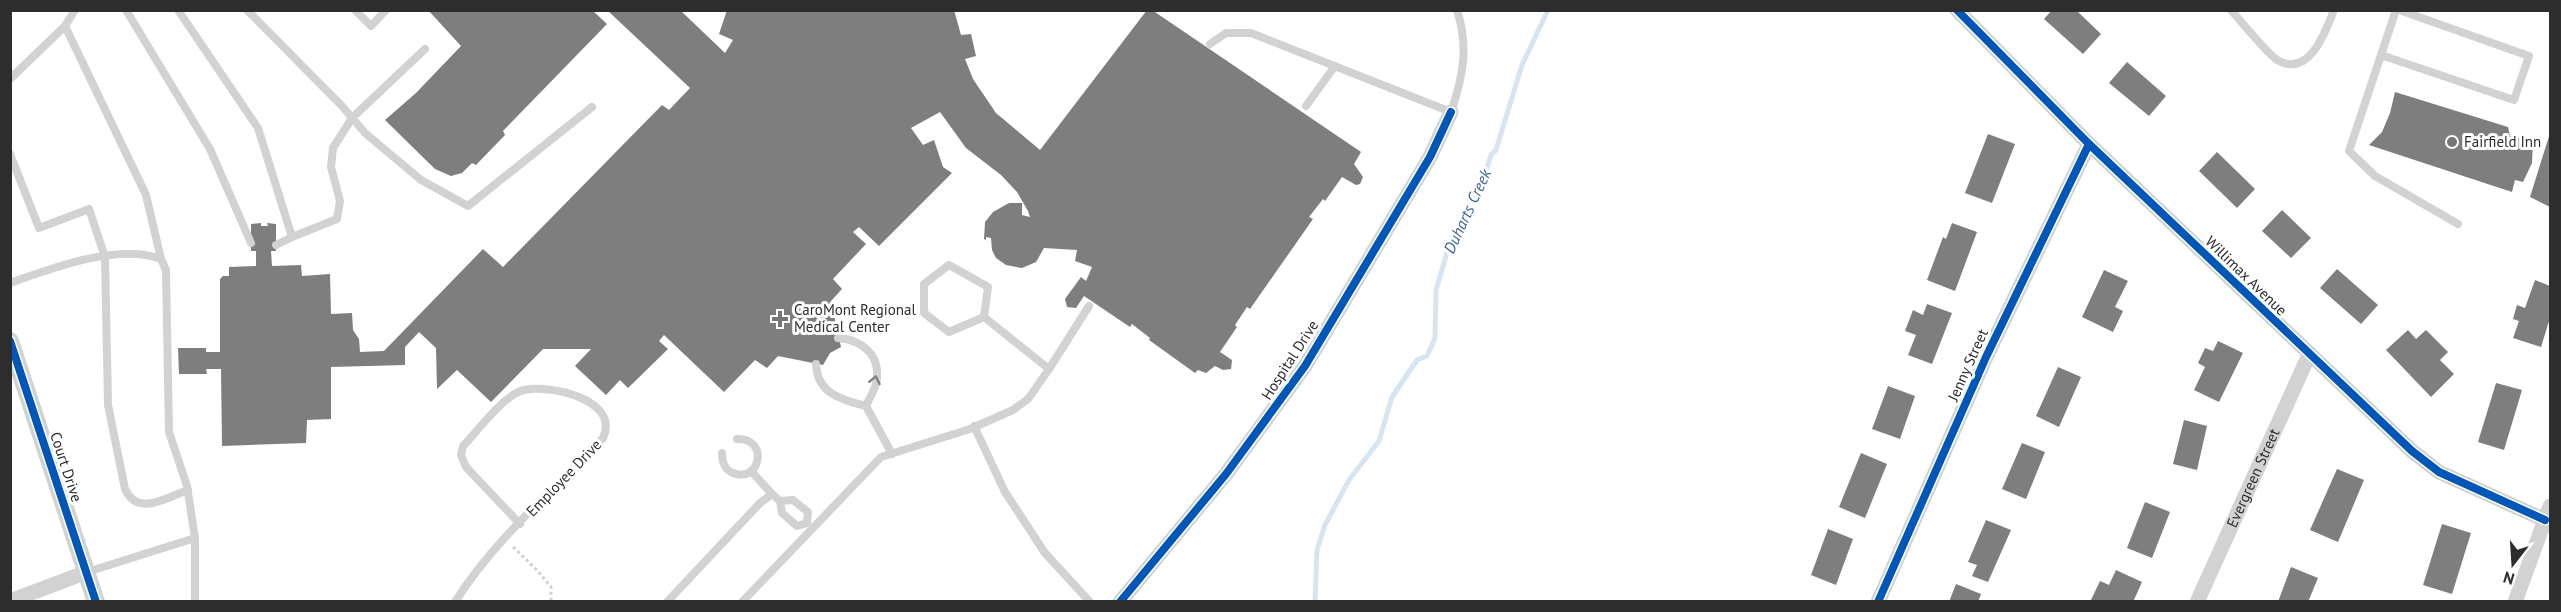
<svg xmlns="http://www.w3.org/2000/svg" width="2561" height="612" viewBox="0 0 2561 612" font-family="'PT Sans',sans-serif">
	<rect width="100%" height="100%" fill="#fff"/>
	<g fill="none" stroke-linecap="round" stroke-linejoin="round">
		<path stroke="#d7e4f1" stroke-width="5" d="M1315 602 1317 550 1325 525 1349 480 1379 441 1392 397 1417 360 1427 356 1435 338 1436 290 1451 239 1465 216 1469 203 1483 180 1491 155 1496 150 1522 65 1548 10"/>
	</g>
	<g fill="#7e7e7e">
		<path d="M428 10H592L607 24 503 131 505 135 476 165 472 163 462 173 451 176 435 169 385 120 416 93 461 46Z"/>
		<path d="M607 10H680L725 53 733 40 719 34 727 10H954L961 35 971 34 976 56 965 59 973 79 996 113 1040 150 1147 10H1152L1361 152 1354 164 1363 177 1360 184 1356 185 1342 177 1325 201 1323 199 1309 217 1313 219 1250 309 1247 307 1235 325 1237 327 1220 352 1232 360 1231 369 1223 370 1215 366 1206 373 1198 370 1195 373 1149 340 1150 338 1132 324 1130 327 1084 296 1076 308 1067 307 1065 299 1081 277 1086 281 1092 267 1075 261 1077 250 1044 248 1036 262 1022 268 1006 265 996 258 992 250 991 238 986 237V240L984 239 985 222 993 212 1009 203H1022V215L1030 217 1028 211 1017 192 1001 175 966 148 940 112 911 128 923 145 934 140 943 167 952 173 879 246 859 227 853 232 866 244 833 279 842 289 831 301 841 347 830 353 823 365 778 356 767 368 755 360 724 392 664 335 659 341 668 349 628 388 620 380 606 395 575 366 591 349H543L491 402 457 370 437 389 436 348 419 332 405 347V365L331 367V419L307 420 306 443 222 446 221 369H206L207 374H179L178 348H206V352H220V279L223 276H229V267L256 266V251H251V224L261 223V226H268L267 223 276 224V251H271L272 266 301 265 302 276 330 274 331 314 352 313 353 330 359 339 360 352 384 351 483 249 503 267 662 105 669 110 690 88Z"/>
		<path d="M2052 10H2076L2101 34 2083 54 2044 19Z"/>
		<path d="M2127 62 2166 96 2149 116 2109 83Z"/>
		<path d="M2395 92 2508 127 2510 136 2533 140 2532 163 2523 182 2515 180 2512 192 2369 145 2382 132 2390 113Z"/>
		<path d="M2550 133V207L2530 197Z"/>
		<path d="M1988 134 2015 144 1992 203 1965 193Z"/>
		<path d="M2217 152 2255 189 2237 208 2199 171Z"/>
		<path d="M2282 210 2311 238 2291 258 2262 231Z"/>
		<path d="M1952 223 1977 232 1955 291 1927 280 1943 237 1946 239Z"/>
		<path d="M2337 269 2378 305 2361 324 2320 288Z"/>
		<path d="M2104 270 2128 281 2115 307 2123 311 2113 332 2082 317Z"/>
		<path d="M2535 280 2550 286V318L2541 347 2513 338 2519 321 2513 319 2517 305 2525 308Z"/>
		<path d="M1927 304 1952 313 1932 364 1908 355 1916 335 1905 331 1913 310 1923 315Z"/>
		<path d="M2408 330 2416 339 2426 330 2448 352 2440 360 2454 374 2431 397 2386 350Z"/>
		<path d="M2218 341 2243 353 2219 402 2194 390 2205 367 2198 363 2205 348 2213 351Z"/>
		<path d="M2058 367 2081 377 2059 427 2036 416Z"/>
		<path d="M2496 383 2522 390 2504 450 2478 442Z"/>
		<path d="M1888 386 1915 396 1900 439 1872 429Z"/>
		<path d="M2184 420 2207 426 2197 470 2173 464Z"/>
		<path d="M2022 443 2045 452 2026 499 2002 489Z"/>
		<path d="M1861 453 1887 464 1865 518 1839 507Z"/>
		<path d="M2337 469 2364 480 2338 542 2310 530Z"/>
		<path d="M2145 502 2170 512 2152 558 2127 548Z"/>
		<path d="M1986 520 2011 530 1988 582 1972 576 1977 565 1968 562Z"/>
		<path d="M2442 524 2471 533 2452 594 2423 585Z"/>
		<path d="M1828 529 1853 539 1836 585 1811 575Z"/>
		<path d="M2291 567 2318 578 2308 602H2278Z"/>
		<path d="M2116 570 2142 582 2133 602H2090L2100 581 2109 585Z"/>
		<path d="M1956 584 1981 594 1978 602H1949Z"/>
	</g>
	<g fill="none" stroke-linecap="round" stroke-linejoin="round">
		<path stroke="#d2d2d2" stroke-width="3" stroke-dasharray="3 3" stroke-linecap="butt" d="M513 547 537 570 551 587V602"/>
		<g stroke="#d2d2d2" stroke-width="8">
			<path d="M75 10 65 26 146 195 161 259"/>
			<path d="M126 10 210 149 251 243"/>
			<path d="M178 10 258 128 292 237 337 219 340 201 331 167 333 148 352 118 425 49"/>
			<path d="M247 10 342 106 365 133 421 180 468 206 592 107"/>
			<path d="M355 10 371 26 386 10"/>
			<path d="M2231 10C2240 20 2270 57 2279 61 2310 77 2326 30 2334 10"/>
			<path d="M2396 10 2349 151 2375 176 2458 224"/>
			<path d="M1210 44 1226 33H1251L1451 112C1463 77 1469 47 1457 10"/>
			<path d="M2381 55 2514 100 2529 56 2399 10"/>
			<path d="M10 79 65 26"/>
			<path d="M1306 106 1335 66"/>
			<path d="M10 154 39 228 89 209 105 257 108 405 125 489C138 517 165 498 188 490"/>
			<path d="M276 245 292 237"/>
			<path d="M10 283C52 268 118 243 161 259L166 270 169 432 187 486 195 538V602"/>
			<path d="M984 317 988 287 949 265 924 284V313L949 332 984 317 1049 369"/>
			<path d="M816 364C817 393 841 400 866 406 869 399 874 391 876 384 882 356 863 340 838 338"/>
			<path d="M866 406 892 454"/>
			<path d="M974 426 1005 492 1045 553 1090 602"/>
			<path d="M722 453C722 462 724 469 733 473 760 484 770 438 737 439"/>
			<path d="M751 471 772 494"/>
			<path d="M793 500 808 512 807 523 797 526 782 513 780 501Z"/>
			<path d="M87 572 195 538"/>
			<path d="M455 602C494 540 553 490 603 438 621 400 550 384 524 390 503 395 478 431 463 446L461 455 466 467 520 524"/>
			<path d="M667 602 760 503 772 494 780 501"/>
			<path d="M742 602 881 457 970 429 1013 410 1028 399 1049 369 1089 306"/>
		</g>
		<g stroke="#d2d2d2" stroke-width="15">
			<path d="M1957 10 2089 144 2412 451 2439 472 2545 520"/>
			<path d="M10 601 87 572"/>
			<path d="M1120 602 1226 474 1305 366 1430 157 1451 112"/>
			<path d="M1878 602 1986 357 2089 144"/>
			<path id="s1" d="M2197 602 2309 355"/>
			<path d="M2515 602 2550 506"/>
		</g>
		<path stroke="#d2d2d2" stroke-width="18" d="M10 341 96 602"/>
		<g stroke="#fff" stroke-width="11">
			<g id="cycleway">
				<path d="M1957 10 2089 144 2412 451 2439 472 2545 520"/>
				<path d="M10 341 96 602"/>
				<path d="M1120 602 1226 474 1305 366 1430 157 1451 112"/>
				<path d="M1878 602 1986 357 2089 144"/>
			</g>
		</g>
		<use href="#cycleway" stroke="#0057b8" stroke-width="8"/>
	</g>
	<defs><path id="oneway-chevron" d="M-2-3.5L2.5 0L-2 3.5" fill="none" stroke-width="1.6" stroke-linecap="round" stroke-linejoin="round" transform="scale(1.5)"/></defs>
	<use stroke="#808080" href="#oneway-chevron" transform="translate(875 380) rotate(-79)"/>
	<g fill="#767676" stroke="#fff" stroke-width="2">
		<circle cx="2452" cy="142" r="6"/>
		<path d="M777 310h6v6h6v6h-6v6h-6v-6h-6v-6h6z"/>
	</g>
	<g text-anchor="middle" stroke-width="6" stroke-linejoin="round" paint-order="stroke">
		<g font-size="15" fill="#2d2d2d" stroke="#fff" text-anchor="start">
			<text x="2464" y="147">Fairfield Inn</text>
			<text x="794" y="315">CaroMont Regional<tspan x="794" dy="17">Medical Center</tspan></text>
		</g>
		<g font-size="15" fill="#2d2d2d" stroke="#fff">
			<text transform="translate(2246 276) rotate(44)" y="5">Willimax Avenue</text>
			<text transform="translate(1290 360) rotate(-57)" y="5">Hospital Drive</text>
			<text transform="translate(1968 365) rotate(-66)" y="5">Jenny Street</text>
			<text transform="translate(66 467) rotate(72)" y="5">Court Drive</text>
			<text transform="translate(564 478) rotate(-46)" y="5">Employee Drive</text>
			<text dy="5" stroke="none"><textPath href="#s1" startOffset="136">Evergreen Street</textPath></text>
		</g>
		<g font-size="16" font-style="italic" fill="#3c658e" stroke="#fff">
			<text transform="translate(1467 211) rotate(-65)" y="6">Duharts Creek</text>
		</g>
	</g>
	<rect width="2561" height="612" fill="none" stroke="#2d2d2d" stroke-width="24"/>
	<g transform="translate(2513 564) rotate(197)" stroke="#ffffff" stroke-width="4.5" paint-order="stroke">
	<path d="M0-4.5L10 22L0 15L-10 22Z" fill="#2d2d2d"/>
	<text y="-9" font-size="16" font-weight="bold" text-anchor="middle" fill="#2d2d2d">N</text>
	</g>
</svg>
